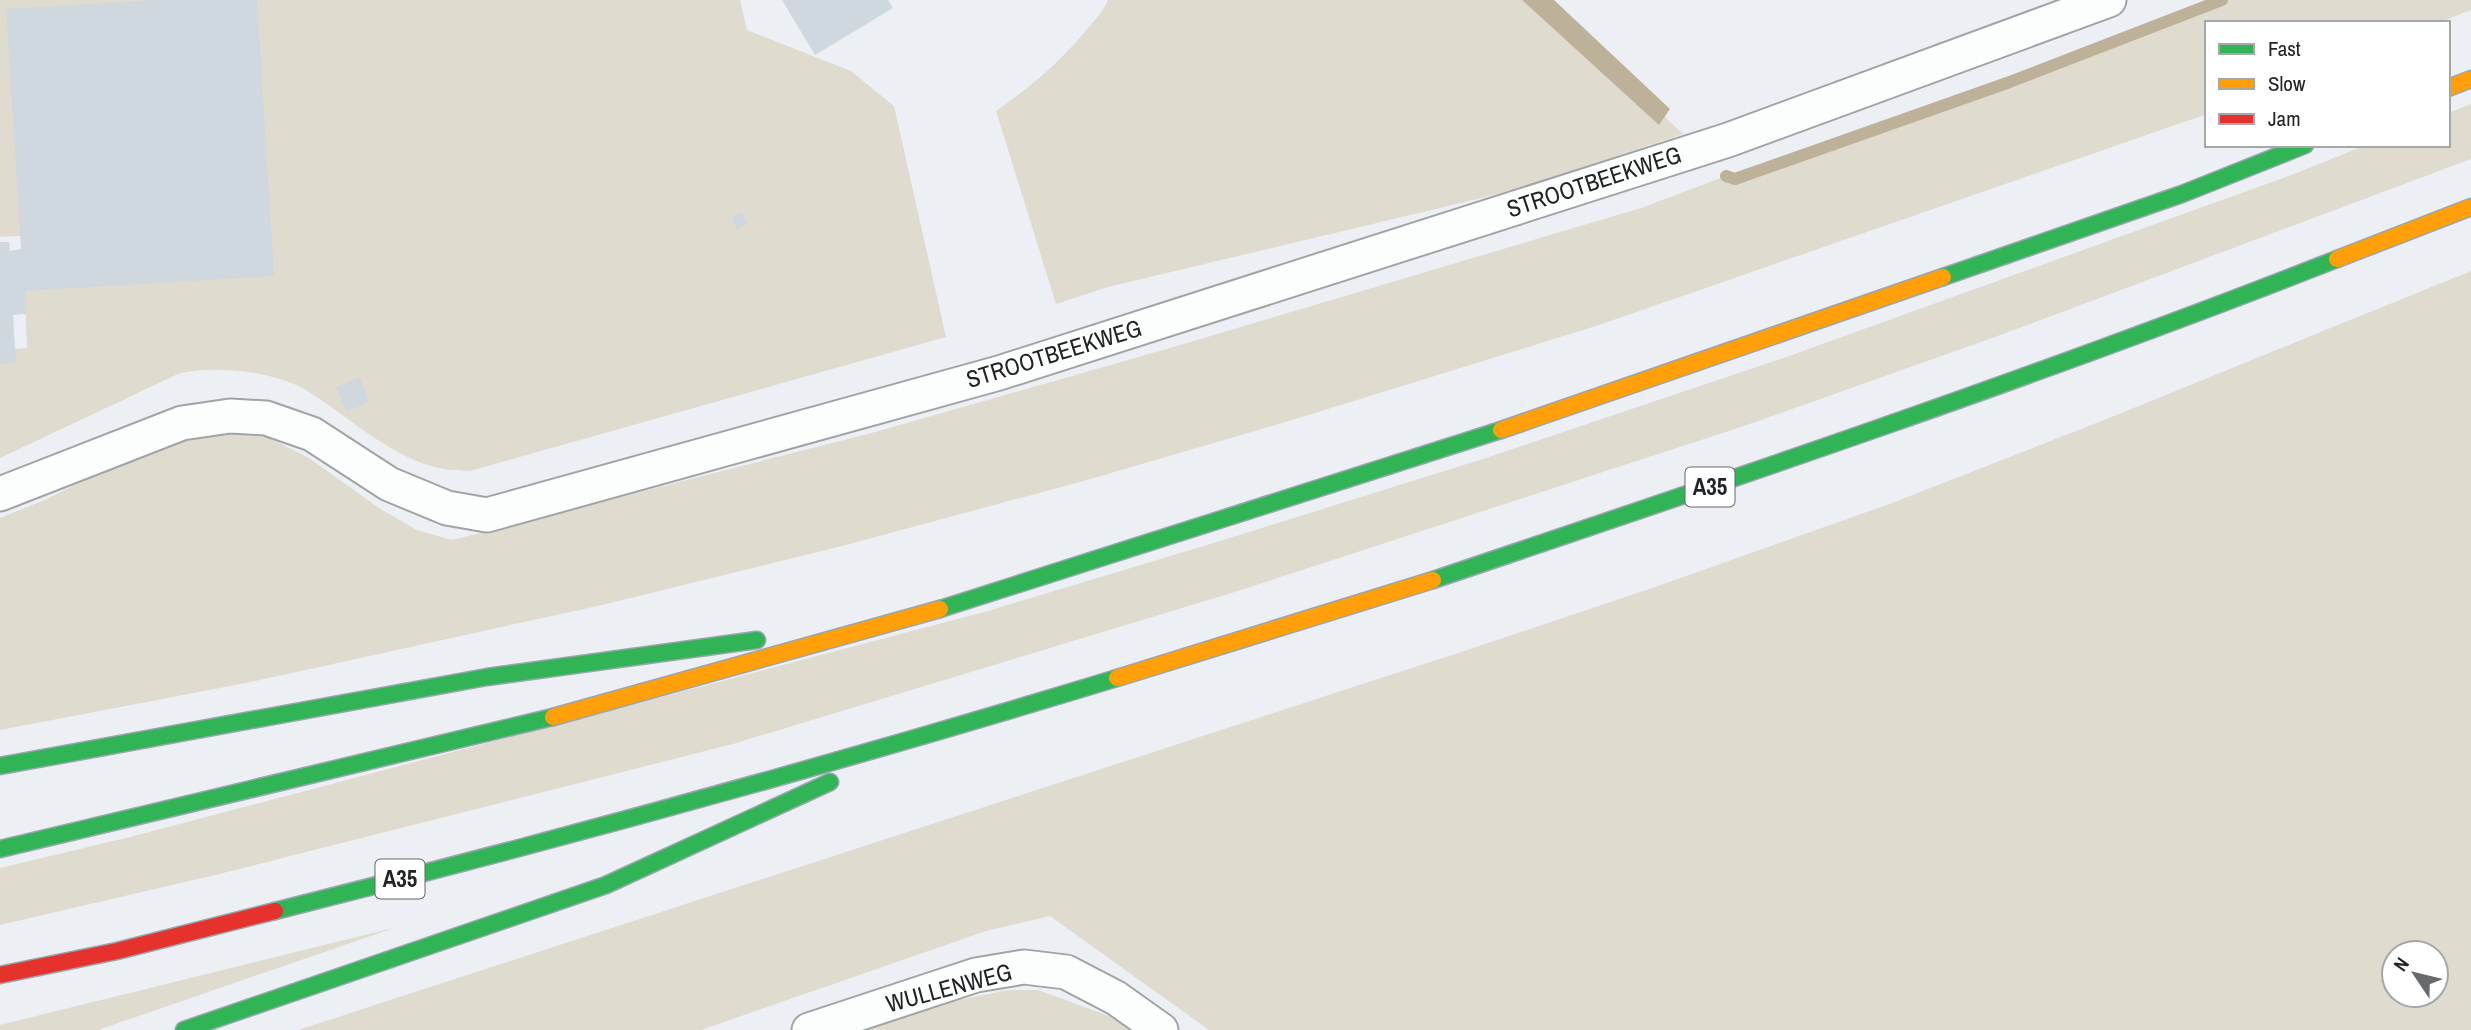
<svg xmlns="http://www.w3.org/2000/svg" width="2471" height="1030" viewBox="0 0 2471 1030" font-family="'Archivo Narrow',sans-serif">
	<rect width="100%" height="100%" fill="#ecf0f4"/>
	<g fill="#dfdbcf" fill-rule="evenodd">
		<path d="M0 0H740L747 30 851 71 894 106 946 337 470 471C461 470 452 471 443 469 391 459 349 416 304 389 273 371 212 365 178 374L0 458V350L27 348 24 281 36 235 0 237Z"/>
		<path d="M1108 0H1540L1683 134 1511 191 1108 287 1056 304 996 111C1031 87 1062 60 1089 27 1096 18 1104 10 1108 0Z"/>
		<path d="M2222 0H2471V10L2438 23H2207V114L1596 326 1289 421 1087 480 842 546 602 605 246 683 0 730V518L47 499 192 425 262 434 309 458 379 508 417 530 452 540 879 431 1170 348 1641 208 1726 176 1736 178 2007 83Z"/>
		<path d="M2471 104V159L1995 337 1741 427 1235 592 733 744 215 875 0 925V868L134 836 988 611 1220 541 1486 458 1789 356 2294 174 2366 145H2448V113Z"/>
		<path d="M2471 271V1030H1209L1050 916 986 931 701 1030H298L1455 654 1658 586 1892 503 2109 418ZM2394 953H2436V995H2394Z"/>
		<path d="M397 927 98 1030H0V1025Z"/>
		<path d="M1008 990H1038L1128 1023 1138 1030H861L954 1001Z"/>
	</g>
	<path fill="#bdb299" d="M1522 0H1554L1670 109 1659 125Z"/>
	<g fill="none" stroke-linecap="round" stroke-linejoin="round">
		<path stroke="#bdb299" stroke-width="12" d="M1726 176 1735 179 2007 83 2222 0"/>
	</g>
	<g fill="#cfd8de">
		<path d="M157 0H257L274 276 25 291 27 314 13 315 16 363 0 364V242H9L10 251 21 249 6 9Z"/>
		<path d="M782 0H888L893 8 815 55Z"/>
		<path d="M742 212 747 224 737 229 731 218Z"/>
		<path d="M359 377 370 402 346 411 336 387Z"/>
	</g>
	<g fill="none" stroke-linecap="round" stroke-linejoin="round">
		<g stroke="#a1a4a6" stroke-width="37">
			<g id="street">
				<path d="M0 494 182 423 230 416 266 418 312 434 389 484 447 508 487 515 999 373 1728 140 2109 0"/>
				<path d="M809 1030 976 975 1024 967 1066 972 1116 998 1161 1030"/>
			</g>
		</g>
		<g stroke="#99a6ae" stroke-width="19">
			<g id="fast">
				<path d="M1943 277 2182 194 2305 145"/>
				<path d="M1433 580C1736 478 2039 376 2337 259"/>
				<path d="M940 609 1501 430"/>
				<path d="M0 766 487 677 757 640"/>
				<path d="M0 849 553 717"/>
				<path d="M275 911C558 840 838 763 1117 678"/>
				<path d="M184 1030 606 885 830 782"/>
			</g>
		</g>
		<g stroke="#99a6ae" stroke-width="19">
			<g id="slow">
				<path d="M2448 88 2471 79"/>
				<path d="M2337 259 2471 207"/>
				<path d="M1501 430 1943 277"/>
				<path d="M1117 678 1433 580"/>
				<path d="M553 717 940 609"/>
			</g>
		</g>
		<g stroke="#99a6ae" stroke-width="19">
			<path id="jam" d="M0 975 117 951 275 911"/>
		</g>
		<use href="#street" stroke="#fcfdfd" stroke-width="33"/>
		<use href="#fast" stroke="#30b455" stroke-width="16"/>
		<use href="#slow" stroke="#ff9f0a" stroke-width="16"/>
		<use href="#jam" stroke="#e5322d" stroke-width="16"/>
	</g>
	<g text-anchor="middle" stroke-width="5" stroke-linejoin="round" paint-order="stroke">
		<g fill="#fff" stroke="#646667" stroke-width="2">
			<rect x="1685.5" y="467.5" width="49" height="39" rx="5"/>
			<rect x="375.5" y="859.5" width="49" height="39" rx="5"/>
		</g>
		<g font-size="23" font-weight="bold" fill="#212426">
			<text x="1710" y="495">A35</text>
			<text x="400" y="887">A35</text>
		</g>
		<g font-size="24" fill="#212426" stroke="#fff">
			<text transform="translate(1594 182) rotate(-18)" y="8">STROOTBEEKWEG</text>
			<text transform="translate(1054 354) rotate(-17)" y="8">STROOTBEEKWEG</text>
			<text transform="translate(949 988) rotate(-15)" y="8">WULLENWEG</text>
		</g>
	</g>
	<rect x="2205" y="21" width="245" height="126" fill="#ffffff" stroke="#a6a7a8" stroke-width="2"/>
	<rect x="2219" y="44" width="35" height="10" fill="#30b455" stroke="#a6a7a8" stroke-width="2"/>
	<text x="2268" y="56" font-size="21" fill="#212426">Fast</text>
	<rect x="2219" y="79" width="35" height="10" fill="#ff9f0a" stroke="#a6a7a8" stroke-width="2"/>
	<text x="2268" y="91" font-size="21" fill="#212426">Slow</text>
	<rect x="2219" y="114" width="35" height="10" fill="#e5322d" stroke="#a6a7a8" stroke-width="2"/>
	<text x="2268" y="126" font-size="21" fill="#212426">Jam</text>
	<g transform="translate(2415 974) rotate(305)"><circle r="33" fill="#ffffff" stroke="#a6a7a8" stroke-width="2"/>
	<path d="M0-5L12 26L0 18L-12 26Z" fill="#686b6e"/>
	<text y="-10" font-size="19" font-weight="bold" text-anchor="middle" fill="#212426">N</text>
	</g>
</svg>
